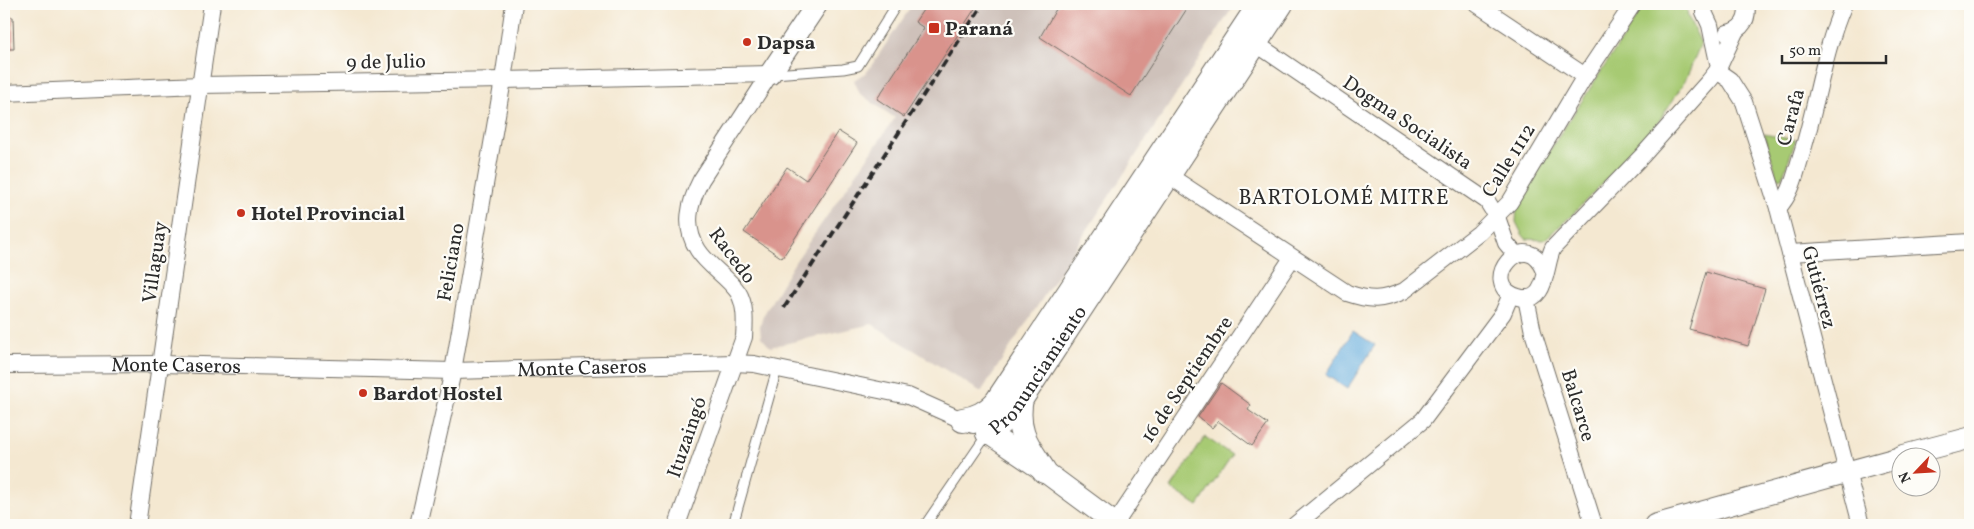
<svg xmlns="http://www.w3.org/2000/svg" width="1974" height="529" viewBox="0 0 1974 529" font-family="Vollkorn,serif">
	<rect width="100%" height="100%" fill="#fdfcf7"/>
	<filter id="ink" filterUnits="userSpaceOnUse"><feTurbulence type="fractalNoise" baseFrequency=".02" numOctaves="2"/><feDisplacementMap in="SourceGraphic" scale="10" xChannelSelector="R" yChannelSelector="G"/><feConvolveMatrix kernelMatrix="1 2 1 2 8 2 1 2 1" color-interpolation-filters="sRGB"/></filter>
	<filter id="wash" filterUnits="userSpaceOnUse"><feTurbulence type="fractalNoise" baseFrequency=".0096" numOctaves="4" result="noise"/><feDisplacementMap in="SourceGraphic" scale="20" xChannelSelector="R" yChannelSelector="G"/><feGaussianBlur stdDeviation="1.12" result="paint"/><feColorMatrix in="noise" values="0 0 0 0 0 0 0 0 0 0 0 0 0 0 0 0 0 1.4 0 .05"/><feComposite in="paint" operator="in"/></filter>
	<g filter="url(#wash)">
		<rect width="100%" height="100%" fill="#f4e8d1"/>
		<path fill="#cec1ba" d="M913 4H1235L981 392 872 324 770 347 761 337 760 327 763 316 795 262 895 118 860 94 854 80 867 72Z"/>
		<g fill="#a7ca73" stroke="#697a4f">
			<path d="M1645 4H1686L1688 17 1701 43 1685 81 1652 132 1571 216 1544 240 1526 239 1522 234 1516 222 1517 205 1548 153Z"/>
			<path d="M1764 134 1796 140 1782 178 1778 179Z"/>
			<path d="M1205 437 1232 455 1198 506 1171 488Z"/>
		</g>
		<path fill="#68aede" stroke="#4a6c84" d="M1353 331 1375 345 1347 389 1326 375Z"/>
		<g id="blocks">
			<g fill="#d9938c">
				<path d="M927 4H978L904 117 877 99 924 28 915 22Z"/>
				<path d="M1059 4H1190L1131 96 1040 37Z"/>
				<path d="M4 17H13L14 49H4Z"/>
				<path d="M838 131 857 143 782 258 744 232 787 167 806 180Z"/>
				<path d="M1706 272 1765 289 1748 346 1689 329Z"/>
				<path d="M1221 383 1251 405 1248 410 1268 424 1252 446 1218 421 1212 428 1198 417Z"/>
			</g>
		</g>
	</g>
	<g filter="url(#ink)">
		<use href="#blocks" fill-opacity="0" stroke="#716d65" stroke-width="1"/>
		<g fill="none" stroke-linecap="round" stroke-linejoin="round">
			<g stroke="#716d65" stroke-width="11">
				<g id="service">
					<path d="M773 74 843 69 858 66 897 4"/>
					<path d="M733 525 777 369"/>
					<path d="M925 525 988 433"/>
				</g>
			</g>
			<g stroke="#716d65" stroke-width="18">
				<g id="minor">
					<path d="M1477 4 1585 76"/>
					<path d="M1706 4 1704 12 1710 25 1719 67"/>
					<path d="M1727 33C1743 30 1749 18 1746 4"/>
					<path d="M1255 43 1487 201 1497 217 1506 243 1516 255"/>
					<path d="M1717 71 1730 80 1744 102 1778 208 1861 525"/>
					<path d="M4 93 200 85 503 80 770 74"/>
					<path d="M1168 175 1347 293C1371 301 1381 301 1404 291L1479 233 1510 202 1585 76 1633 4"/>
					<path d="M1778 208C1792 193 1795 175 1801 156 1817 106 1823 52 1844 4"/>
					<path d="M1790 253 1970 242"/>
					<path d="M1545 271C1525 223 1476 285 1518 297 1548 306 1544 265 1553 248L1643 155 1709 81 1717 71 1736 30"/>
					<path d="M1526 298 1533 332 1594 525"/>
					<path id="s1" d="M4 365 161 364 453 371 734 363 754 364 908 396 973 425"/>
					<path d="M1115 524 1292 258"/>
					<path d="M137 525 212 4"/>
					<path d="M418 525 453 371 503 80 514 4"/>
					<path d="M677 525 744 337C745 323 746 305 738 292 727 276 708 266 698 250 683 227 689 203 701 180L770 74"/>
					<path d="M1295 525 1423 420 1503 313 1511 294"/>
				</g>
			</g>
			<g stroke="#716d65" stroke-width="23">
				<g id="tertiary">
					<path d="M770 74 817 4"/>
					<path d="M988 433 1044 471 1117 525"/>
					<path d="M1902 456 1970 438"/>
					<path d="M1655 525 1902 457"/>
				</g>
			</g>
			<g stroke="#716d65" stroke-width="26">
				<g id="secondary">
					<path d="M1021 398C1015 432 1027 445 1044 471"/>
					<path d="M963 420C977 418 986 413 996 403"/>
					<path id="s2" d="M988 433 1011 414 1281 4"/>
					<path d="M988 433 996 403 1260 4"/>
				</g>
			</g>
			<use href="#service" stroke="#fff" stroke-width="9"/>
			<use href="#minor" stroke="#fff" stroke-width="16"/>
			<use href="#tertiary" stroke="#fff" stroke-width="21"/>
			<use href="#secondary" stroke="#fff" stroke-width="24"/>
			<path stroke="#2b2b2b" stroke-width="4" stroke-dasharray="8 4" stroke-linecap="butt" d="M784 308 983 4"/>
		</g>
	</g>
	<g fill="#c8321e" stroke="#fdfcf7" stroke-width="2">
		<rect x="928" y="22" width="12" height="12" rx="2.5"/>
		<circle cx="747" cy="42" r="5"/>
		<circle cx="241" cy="213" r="5"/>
		<circle cx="363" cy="393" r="5"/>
	</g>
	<g text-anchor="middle" stroke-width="4.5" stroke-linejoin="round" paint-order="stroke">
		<g font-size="20" font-weight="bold" fill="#2b2b2b" stroke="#fdfcf7" text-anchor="start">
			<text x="945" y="35">Paraná</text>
			<text x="757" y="49">Dapsa</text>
			<text x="251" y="220">Hotel Provincial</text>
			<text x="373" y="400">Bardot Hostel</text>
		</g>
		<g font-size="20" fill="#2b2b2b" stroke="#fdfcf7">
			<text transform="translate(386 61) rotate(-1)" y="7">9 de Julio</text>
			<text transform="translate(1790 117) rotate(-75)" y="7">Carafa</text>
			<text transform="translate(1408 122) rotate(34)" y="7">Dogma Socialista</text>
			<text transform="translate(1508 160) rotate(-58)" y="7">Calle 1112</text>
			<text transform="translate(733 255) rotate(53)" y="7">Racedo</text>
			<text transform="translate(154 262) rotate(-82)" y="7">Villaguay</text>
			<text transform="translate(450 262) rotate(-80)" y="7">Feliciano</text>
			<text transform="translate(1820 287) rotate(75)" y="7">Gutiérrez</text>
			<text dy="7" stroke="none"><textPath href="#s2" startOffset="81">Pronunciamiento</textPath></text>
			<text dy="7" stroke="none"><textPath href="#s1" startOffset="172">Monte Caseros</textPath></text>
			<text dy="7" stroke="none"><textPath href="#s1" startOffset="578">Monte Caseros</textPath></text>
			<text transform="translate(1186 379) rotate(-56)" y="7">16 de Septiembre</text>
			<text transform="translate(1579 405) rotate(73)" y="7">Balcarce</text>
			<text transform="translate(686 437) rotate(-71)" y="7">Ituzaingó</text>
		</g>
		<g font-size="21" letter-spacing="1" fill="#2b2b2b" stroke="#fdfcf7">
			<text x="1344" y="204">BARTOLOMÉ MITRE</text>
		</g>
	</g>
	<rect width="1974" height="529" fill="none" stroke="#fdfcf7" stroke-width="20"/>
	<g transform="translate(1916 472) rotate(245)"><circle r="24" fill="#fdfcf7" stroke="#a9a8a5"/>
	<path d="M0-4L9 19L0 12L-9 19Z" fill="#c8321e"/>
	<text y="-8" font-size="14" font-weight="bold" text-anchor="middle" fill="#2b2b2b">N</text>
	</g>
	<path d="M1782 55v8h104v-8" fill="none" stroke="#2b2b2b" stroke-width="2.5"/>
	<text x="1789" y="55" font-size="15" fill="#2b2b2b" stroke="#fdfcf7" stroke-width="4" paint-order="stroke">50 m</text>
</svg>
